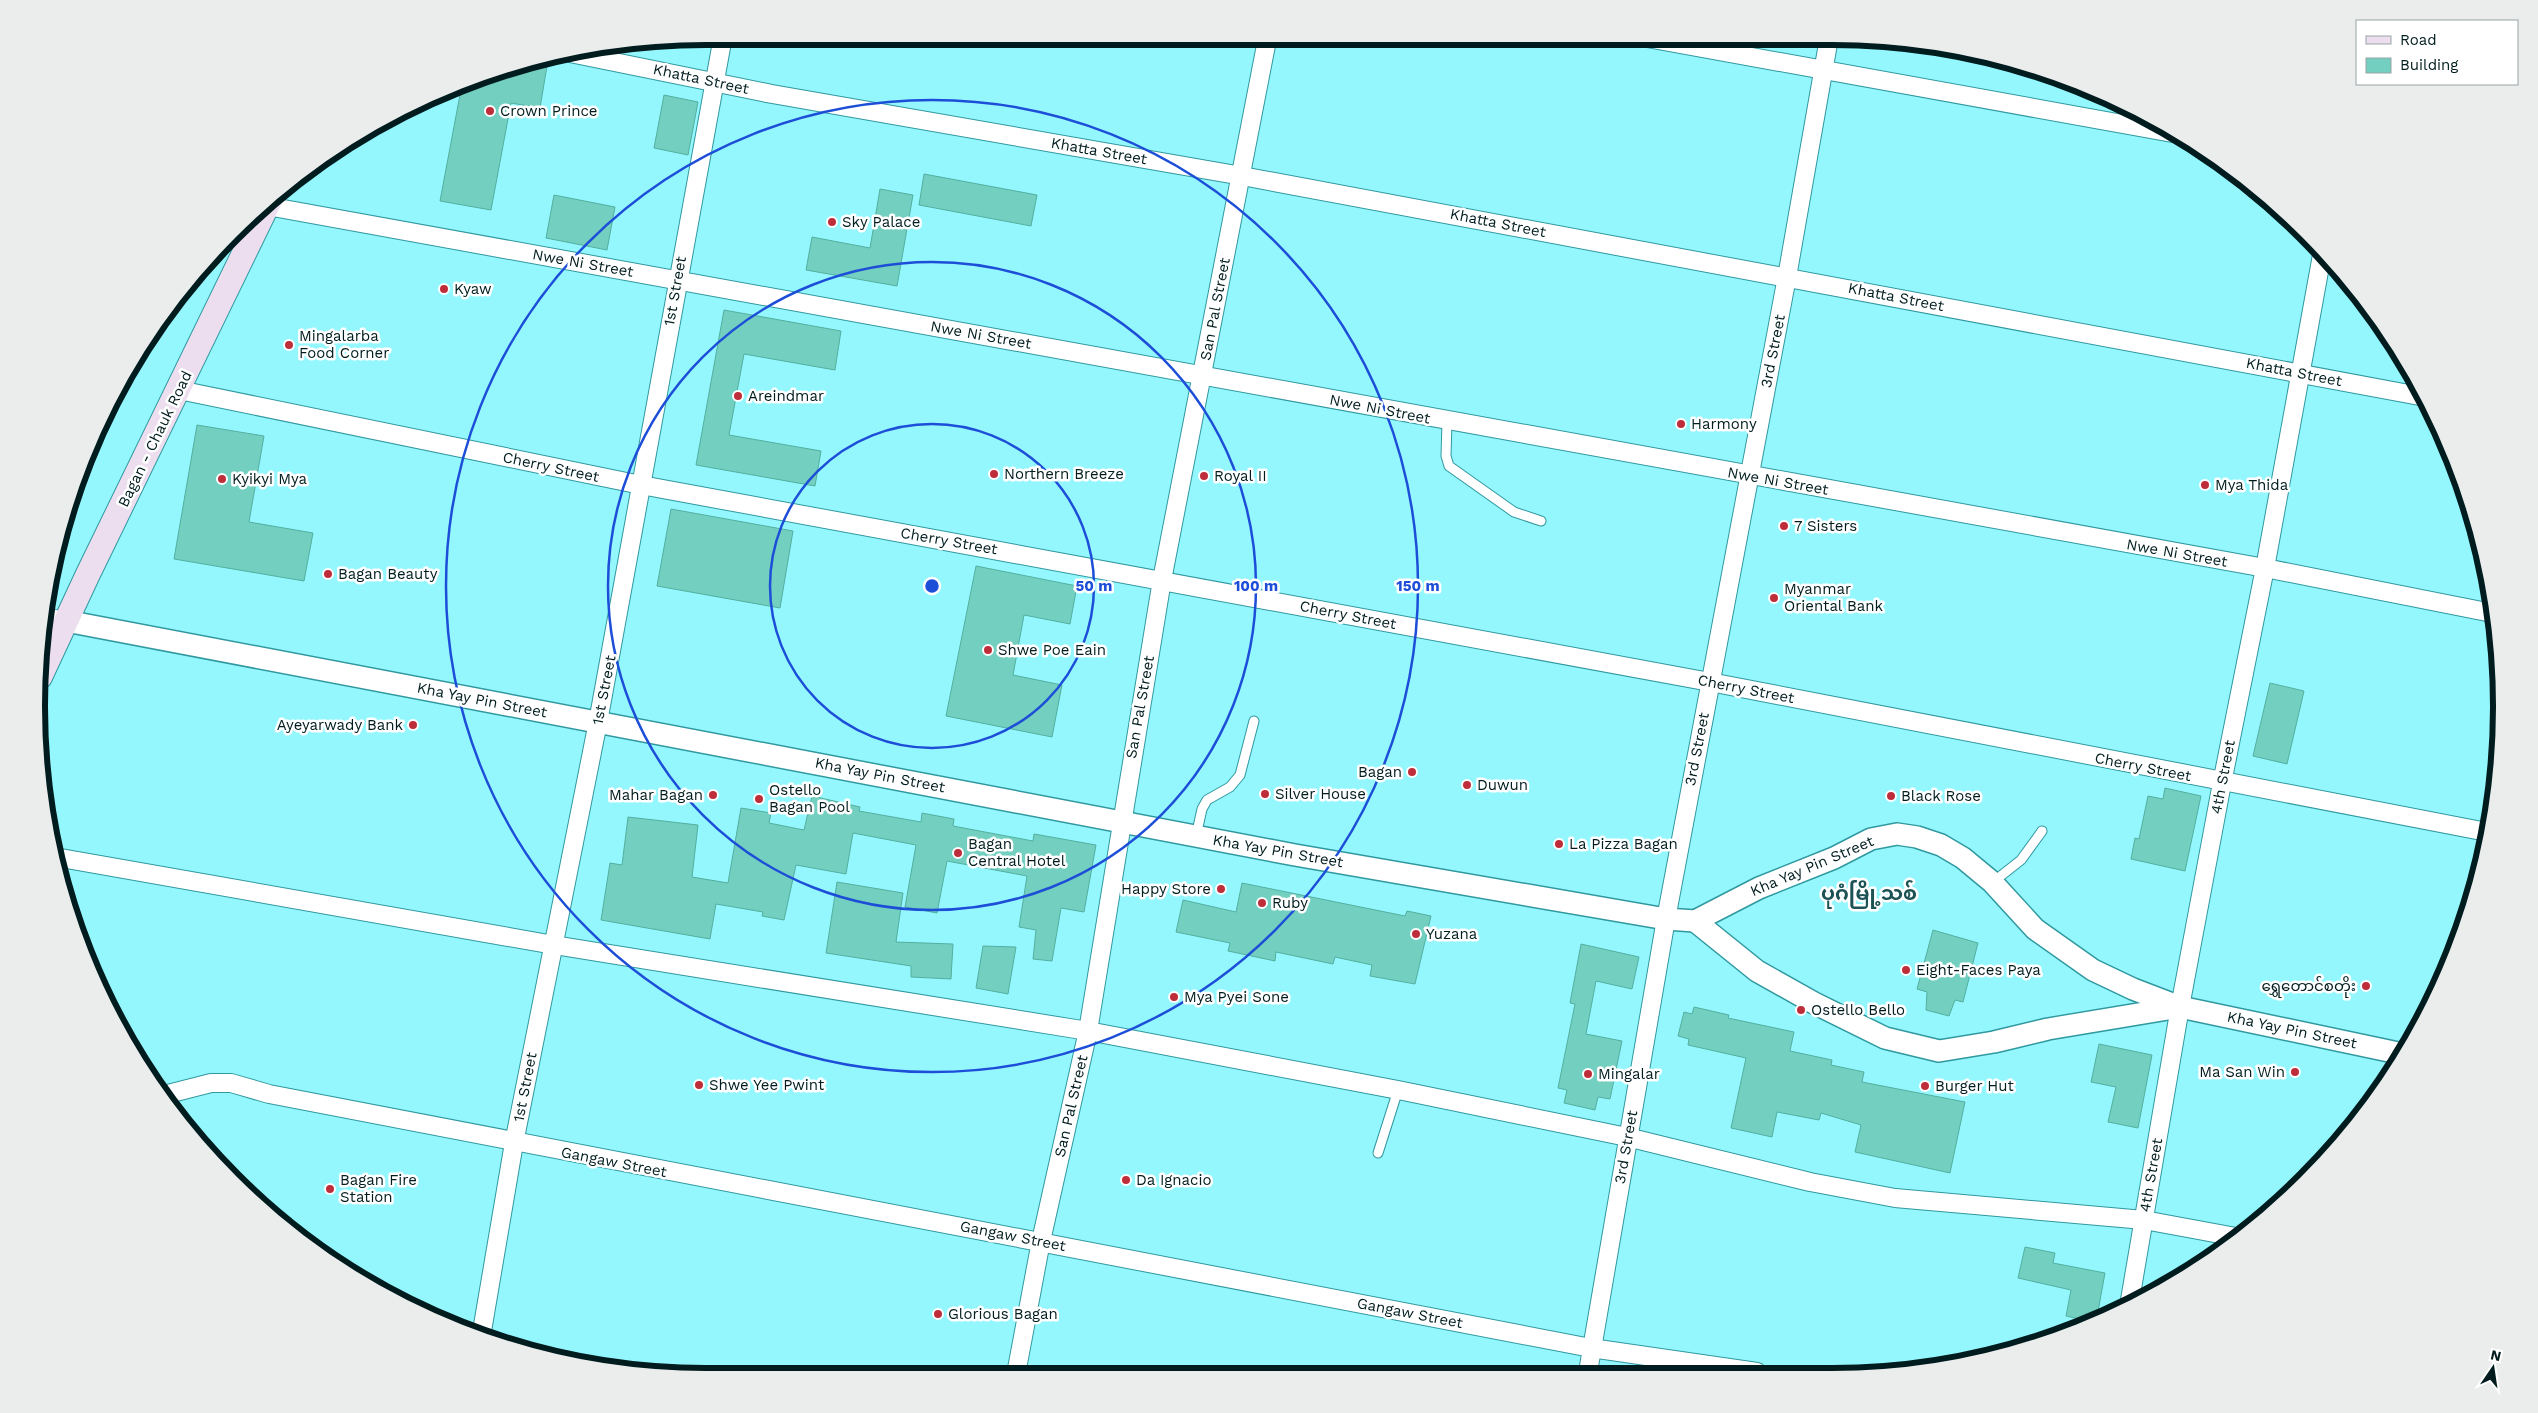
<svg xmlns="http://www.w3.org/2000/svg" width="2538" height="1413" viewBox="0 0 2538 1413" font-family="'Work Sans','Noto Sans Myanmar',sans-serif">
	<rect width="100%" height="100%" fill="#95f7fe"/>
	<g fill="#73cfbf" stroke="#52b0a1">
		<path d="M529 63 547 66 540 108 511 103 491 210 440 201 462 84 491 72Z"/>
		<path d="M664 95 698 102 688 155 654 148Z"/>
		<path d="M924 174 1037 195 1031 226 919 205Z"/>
		<path d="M880 189 913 195 897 286 806 270 812 237 870 248Z"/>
		<path d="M554 195 615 207 607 250 546 238Z"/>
		<path d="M724 310 841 331 835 370 744 354 729 435 821 451 815 486 696 465Z"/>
		<path d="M197 425 264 436 249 522 313 533 304 581 174 559Z"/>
		<path d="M671 509 793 531 780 608 657 586Z"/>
		<path d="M976 566 1077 586 1070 624 1024 615 1013 675 1062 685 1052 737 946 716Z"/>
		<path d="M2270 683 2304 691 2287 764 2253 756Z"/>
		<path d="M2165 788 2201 796 2185 871 2131 859 2135 838 2139 839 2148 796 2163 799Z"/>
		<path d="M812 796 860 807 859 811 921 822 922 813 954 819 953 826 1033 841 1034 834 1096 845 1084 912 1061 908 1052 961 1033 959 1036 930 1019 927 1027 876 947 861 937 913 905 907 916 845 853 833 846 874 796 865 784 920 762 916 763 912 716 904 710 939 601 920 610 863 622 865 628 817 698 825 692 877 728 883 741 808 771 813 769 823 804 830Z"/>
		<path d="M837 882 903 893 896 942 953 944 951 979 911 977V966L826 953Z"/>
		<path d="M1242 883 1405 916 1407 911 1431 916 1415 984 1370 976 1372 965 1335 957 1333 964 1276 952 1275 961 1228 951 1230 943 1176 932 1183 900 1236 912Z"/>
		<path d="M1933 930 1978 943 1963 1002 1955 1000 1949 1016 1926 1010 1927 992 1917 989Z"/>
		<path d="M1581 944 1639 957 1632 989 1596 981 1586 1034 1622 1041 1610 1099 1598 1097 1595 1110 1564 1103 1567 1090 1558 1088 1575 1004 1570 1003Z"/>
		<path d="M983 946 1016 947 1008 994 976 988Z"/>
		<path d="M1694 1007 1729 1015 1728 1018 1794 1032 1790 1051 1832 1060 1831 1065 1864 1072 1862 1082 1965 1102 1950 1173 1855 1152 1861 1125 1821 1113 1819 1120 1777 1112 1772 1137 1731 1128 1746 1058 1688 1045 1689 1039 1678 1036 1684 1012 1692 1014Z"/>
		<path d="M2099 1044 2152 1055 2138 1128 2108 1122 2116 1087 2091 1082Z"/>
		<path d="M2025 1247 2055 1253 2053 1263 2105 1273 2097 1317 2088 1321 2066 1316 2071 1290 2018 1278Z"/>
	</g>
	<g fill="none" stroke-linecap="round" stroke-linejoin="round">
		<g stroke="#30989f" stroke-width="11">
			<g id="service">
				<path d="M1447 422 1446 456 1449 466 1514 512 1541 521"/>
				<path d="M1196 836 1202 809 1207 800 1230 787 1240 775 1254 721"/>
				<path d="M1993 882 2021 860 2042 831"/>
				<path d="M1378 1153 1398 1090"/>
			</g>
		</g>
		<g stroke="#30989f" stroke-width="20">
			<g id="minor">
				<path d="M1647 38 2178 134"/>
				<path d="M570 53 772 94 1242 176 2425 397"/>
				<path d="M267 206 2265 568 2492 613"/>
				<path d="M179 390 641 485 1710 682 2487 832"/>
				<path d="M42 617 66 621"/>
				<path d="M55 857 554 945 1088 1031 1398 1090 1627 1137 1810 1182 1895 1198 2144 1220 2236 1237"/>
				<path d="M164 1095 211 1083H231L269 1094 1591 1348 1757 1372"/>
				<path d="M2130 1300 2180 1007 2222 783 2265 568 2322 255"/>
				<path d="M481 1337 514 1143 598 722 722 42"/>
				<path d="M1588 1372 1666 919 1787 277 1829 38"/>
				<path d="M1016 1374 1041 1241 1088 1031 1162 580 1267 40"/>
			</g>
		</g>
		<g stroke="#30989f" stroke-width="24">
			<g id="tertiary">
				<path d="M66 621 1295 855 1666 919 1695 921 1759 888 1834 858 1871 839 1897 834 1917 837 1941 845 1963 858 1992 882 2035 929 2093 970 2133 989 2180 1007 2403 1054"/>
				<path d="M1695 921 1757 971 1814 1003 1885 1038 1939 1051 1994 1042 2048 1029 2180 1007"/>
			</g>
		</g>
		<g stroke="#30989f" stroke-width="26">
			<path id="secondary" d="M40 677 88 574 270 200"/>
		</g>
		<use href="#service" stroke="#fff" stroke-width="9"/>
		<use href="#minor" stroke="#fff" stroke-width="18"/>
		<use href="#tertiary" stroke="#fff" stroke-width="21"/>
		<use href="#secondary" stroke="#eddeef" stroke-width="24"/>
	</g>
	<g fill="none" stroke="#1d4ed8" stroke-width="2.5">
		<circle cx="932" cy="586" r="162"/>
		<circle cx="932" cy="586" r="324"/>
		<circle cx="932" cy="586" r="486"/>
	</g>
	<g fill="#be2d3a" stroke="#fff" stroke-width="2">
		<circle cx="490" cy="111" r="5"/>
		<circle cx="832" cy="222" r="5"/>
		<circle cx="444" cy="289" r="5"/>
		<circle cx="289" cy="345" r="5"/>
		<circle cx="738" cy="396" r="5"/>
		<circle cx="1681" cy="424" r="5"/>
		<circle cx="994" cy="474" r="5"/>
		<circle cx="1204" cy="476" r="5"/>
		<circle cx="222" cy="479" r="5"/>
		<circle cx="2205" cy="485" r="5"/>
		<circle cx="1784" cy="526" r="5"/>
		<circle cx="328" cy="574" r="5"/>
		<circle cx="1774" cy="598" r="5"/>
		<circle cx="988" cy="650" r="5"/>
		<circle cx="413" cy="725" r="5"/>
		<circle cx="1412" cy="772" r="5"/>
		<circle cx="1467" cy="785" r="5"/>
		<circle cx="1265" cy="794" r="5"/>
		<circle cx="713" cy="795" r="5"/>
		<circle cx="1891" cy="796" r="5"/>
		<circle cx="759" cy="799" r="5"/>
		<circle cx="1559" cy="844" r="5"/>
		<circle cx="958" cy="853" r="5"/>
		<circle cx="1221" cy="889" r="5"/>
		<circle cx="1262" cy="903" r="5"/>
		<circle cx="1416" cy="934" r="5"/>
		<circle cx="1906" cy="970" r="5"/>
		<circle cx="2366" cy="986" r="5"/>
		<circle cx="1174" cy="997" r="5"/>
		<circle cx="1801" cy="1010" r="5"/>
		<circle cx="2295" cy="1072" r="5"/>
		<circle cx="1588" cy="1074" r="5"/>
		<circle cx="699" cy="1085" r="5"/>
		<circle cx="1925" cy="1086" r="5"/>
		<circle cx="1126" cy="1180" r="5"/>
		<circle cx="330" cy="1189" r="5"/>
		<circle cx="938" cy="1314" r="5"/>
	</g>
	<g text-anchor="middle" stroke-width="5" stroke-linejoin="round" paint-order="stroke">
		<g font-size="15" fill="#001c1e" stroke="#fff">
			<text transform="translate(701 79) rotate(12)" y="5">Khatta Street</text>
			<text transform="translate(1099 151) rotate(10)" y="5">Khatta Street</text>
			<text transform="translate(1498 223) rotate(11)" y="5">Khatta Street</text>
			<text transform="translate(583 263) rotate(10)" y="5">Nwe Ni Street</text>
			<text transform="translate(675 291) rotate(-80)" y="5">1st Street</text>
			<text transform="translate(1896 297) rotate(11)" y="5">Khatta Street</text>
			<text transform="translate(1215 309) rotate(-79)" y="5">San Pal Street</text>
			<text transform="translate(981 335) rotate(10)" y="5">Nwe Ni Street</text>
			<text transform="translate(1773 351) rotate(-79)" y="5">3rd Street</text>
			<text transform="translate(2294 372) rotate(11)" y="5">Khatta Street</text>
			<text transform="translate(1380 409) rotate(11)" y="5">Nwe Ni Street</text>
			<text transform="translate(155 439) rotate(-64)" y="5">Bagan - Chauk Road</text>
			<text transform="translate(551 467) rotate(12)" y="5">Cherry Street</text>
			<text transform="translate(1778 481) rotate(10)" y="5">Nwe Ni Street</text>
			<text transform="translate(949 541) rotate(10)" y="5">Cherry Street</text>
			<text transform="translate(2177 553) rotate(10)" y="5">Nwe Ni Street</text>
			<text transform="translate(1348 615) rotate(11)" y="5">Cherry Street</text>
			<text transform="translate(1746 689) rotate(11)" y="5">Cherry Street</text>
			<text transform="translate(604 690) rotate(-79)" y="5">1st Street</text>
			<text transform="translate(482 700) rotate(11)" y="5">Kha Yay Pin Street</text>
			<text transform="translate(1140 707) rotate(-80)" y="5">San Pal Street</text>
			<text transform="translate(1697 749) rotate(-79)" y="5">3rd Street</text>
			<text transform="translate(2143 767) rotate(11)" y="5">Cherry Street</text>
			<text transform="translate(880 775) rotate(11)" y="5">Kha Yay Pin Street</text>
			<text transform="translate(2223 777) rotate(-79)" y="5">4th Street</text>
			<text transform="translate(1278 851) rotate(10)" y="5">Kha Yay Pin Street</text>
			<text transform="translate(1812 866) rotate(-23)" y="5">Kha Yay Pin Street</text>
			<text transform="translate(2292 1030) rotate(12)" y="5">Kha Yay Pin Street</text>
			<text transform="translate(525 1087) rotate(-79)" y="5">1st Street</text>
			<text transform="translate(1071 1106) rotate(-77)" y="5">San Pal Street</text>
			<text transform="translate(1626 1147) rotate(-80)" y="5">3rd Street</text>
			<text transform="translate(614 1162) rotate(11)" y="5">Gangaw Street</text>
			<text transform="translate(2151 1175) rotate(-80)" y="5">4th Street</text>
			<text transform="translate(1013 1236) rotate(11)" y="5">Gangaw Street</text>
			<text transform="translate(1410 1313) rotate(11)" y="5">Gangaw Street</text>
		</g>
		<g font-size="15" fill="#001c1e" stroke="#fff" text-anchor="start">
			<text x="500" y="116">Crown Prince</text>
			<text x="842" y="227">Sky Palace</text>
			<text x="454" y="294">Kyaw</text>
			<text x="299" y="341">Mingalarba<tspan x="299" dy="17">Food Corner</tspan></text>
			<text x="748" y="401">Areindmar</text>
			<text x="1691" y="429">Harmony</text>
			<text x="1004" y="479">Northern Breeze</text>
			<text x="1214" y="481">Royal II</text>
			<text x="232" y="484">Kyikyi Mya</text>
			<text x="2215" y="490">Mya Thida</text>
			<text x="1794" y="531">7 Sisters</text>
			<text x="338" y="579">Bagan Beauty</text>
			<text x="1784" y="594">Myanmar<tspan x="1784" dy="17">Oriental Bank</tspan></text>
			<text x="998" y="655">Shwe Poe Eain</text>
			<text x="403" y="730" text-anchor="end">Ayeyarwady Bank</text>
			<text x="1402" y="777" text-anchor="end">Bagan</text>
			<text x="1477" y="790">Duwun</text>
			<text x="769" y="795">Ostello<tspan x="769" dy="17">Bagan Pool</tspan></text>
			<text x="1275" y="799">Silver House</text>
			<text x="703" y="800" text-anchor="end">Mahar Bagan</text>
			<text x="1901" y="801">Black Rose</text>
			<text x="968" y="849">Bagan<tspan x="968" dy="17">Central Hotel</tspan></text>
			<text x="1569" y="849">La Pizza Bagan</text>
			<text x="1211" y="894" text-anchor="end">Happy Store</text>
			<text x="1272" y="908">Ruby</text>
			<text x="1426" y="939">Yuzana</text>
			<text x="1916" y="975">Eight-Faces Paya</text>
			<text x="2356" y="991" text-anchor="end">ရွှေတောင်စတိုး</text>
			<text x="1184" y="1002">Mya Pyei Sone</text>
			<text x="1811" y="1015">Ostello Bello</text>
			<text x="2285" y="1077" text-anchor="end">Ma San Win</text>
			<text x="1598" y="1079">Mingalar</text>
			<text x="709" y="1090">Shwe Yee Pwint</text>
			<text x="1935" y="1091">Burger Hut</text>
			<text x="340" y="1185">Bagan Fire<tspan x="340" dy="17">Station</tspan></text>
			<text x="1136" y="1185">Da Ignacio</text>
			<text x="948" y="1319">Glorious Bagan</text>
		</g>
		<g font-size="20" font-weight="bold" fill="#1e5356" stroke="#fff">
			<text x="1869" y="900">ပုဂံမြို့သစ်</text>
		</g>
	</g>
	<path d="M0 0H2538V1413H0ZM706 45H1832A661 661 0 0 1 2493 706V707A661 661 0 0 1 1832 1368H706A661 661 0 0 1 45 707V706A661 661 0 0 1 706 45Z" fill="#ebeded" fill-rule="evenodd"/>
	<path fill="none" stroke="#001c1e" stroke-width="6" d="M706 45H1832A661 661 0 0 1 2493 706V707A661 661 0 0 1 1832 1368H706A661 661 0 0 1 45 707V706A661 661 0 0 1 706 45Z"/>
	<circle cx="932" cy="586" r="8" fill="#1d4ed8" stroke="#fff" stroke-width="2.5"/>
	<g font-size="15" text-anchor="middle" font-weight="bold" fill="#1d4ed8" stroke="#fff" stroke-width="5" stroke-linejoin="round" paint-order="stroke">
		<text x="1094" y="591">50 m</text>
		<text x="1256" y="591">100 m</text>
		<text x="1418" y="591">150 m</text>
	</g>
	<rect x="2356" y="20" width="162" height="65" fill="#ffffff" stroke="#99a4a5"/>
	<rect x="2366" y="36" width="25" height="8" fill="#eddeef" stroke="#99a4a5"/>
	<text x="2400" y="45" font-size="15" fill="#001c1e">Road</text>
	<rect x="2366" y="58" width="25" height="15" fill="#73cfbf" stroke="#99a4a5"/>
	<text x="2400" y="70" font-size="15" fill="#001c1e">Building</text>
	<g transform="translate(2493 1368) rotate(13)" stroke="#ffffff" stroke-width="4" paint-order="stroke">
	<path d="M0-4L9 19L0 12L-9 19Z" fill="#001c1e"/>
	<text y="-8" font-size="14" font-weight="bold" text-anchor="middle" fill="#001c1e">N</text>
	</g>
</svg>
